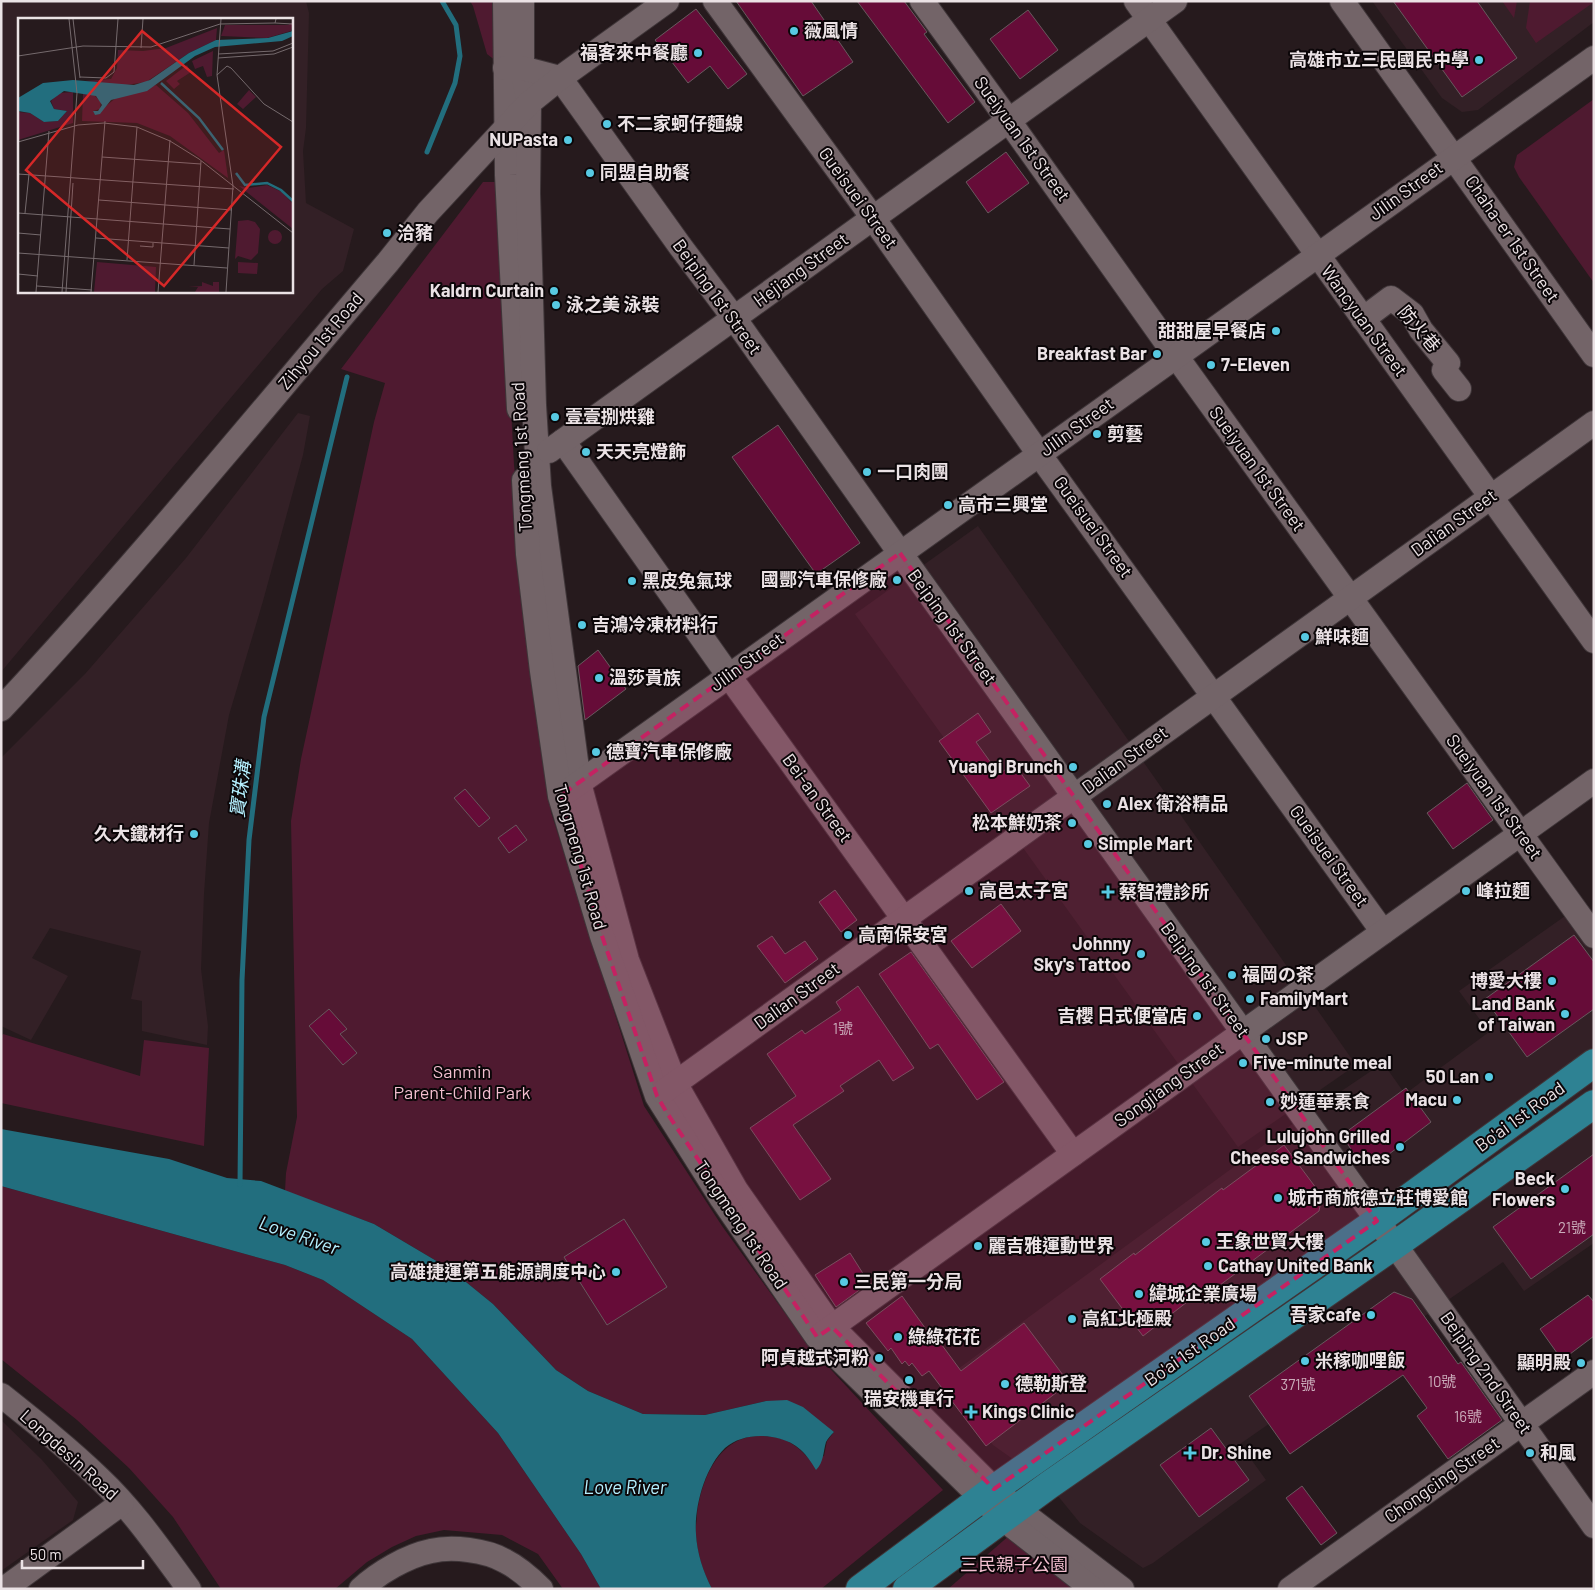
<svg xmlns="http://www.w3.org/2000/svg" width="1595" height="1590" viewBox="0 0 1595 1590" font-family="Barlow,'Noto Sans TC','Noto Sans JP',sans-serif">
	<rect width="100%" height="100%" fill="#261a1d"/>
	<g fill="#332026" fill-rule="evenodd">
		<path d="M1 1H306L309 13 306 128 303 151 306 203 354 229 343 271 322 289 1 672ZM19 19H291V291H19Z"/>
		<path d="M1372 1H1594V22L1478 110 1462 112 1442 98Z"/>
		<path d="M298 413 310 416 303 455 263 601 229 715 209 823 204 894 201 969 208 1026 207 1045 142 1031V1001L131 999 141 951 50 928 32 958 68 976 31 1040 1 1026V758L85 674 186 558Z"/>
		<path d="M978 526 1356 1065 1238 1147 855 614Z"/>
		<path d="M1585 902 1594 913V1243L1524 1291 1503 1262 1240 1444 1266 1480 1153 1563 1143 1568 1080 1523 1049 1485 993 1445 943 1380 1291 1125 1383 1063 1405 1094 1489 1032 1459 991Z"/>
		<path d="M1 1420 42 1460 78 1502 73 1520 1 1571Z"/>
	</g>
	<g fill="#4f1a30">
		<path d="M470 1H497L496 61 487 54 473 6Z"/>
		<path d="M1502 1H1517L1514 18Z"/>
		<path d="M1530 1H1594V2L1536 43 1526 28Z"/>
		<path d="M1594 99V283L1519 177 1514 167 1517 155Z"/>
		<path d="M483 182H499L514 465 551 812 644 1106 722 1226 808 1345 943 1490 821 1589H712C703 1571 697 1554 696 1534 695 1528 697 1521 697 1515 701 1480 719 1436 759 1436 782 1436 794 1442 809 1459L824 1456 827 1441 834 1432 766 1401 705 1415 643 1414 588 1391 556 1370 493 1304 450 1269 374 1224 285 1191 286 1173 297 1117 291 821 301 759 374 422 385 383 341 369Z"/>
		<path d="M3 1034 140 1076 144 1040 209 1048 204 1146 1 1103V1037Z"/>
		<path d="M1 1186 285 1265 323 1280 412 1339 498 1433 581 1554 601 1589H563L538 1554 502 1535 444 1530 416 1536 392 1547 367 1562 335 1589H221L173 1517 129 1468 77 1420 1 1359Z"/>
		<path d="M1011 1534 1097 1589H948Z"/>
	</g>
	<path fill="#226e7e" d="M1 1129 169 1159 227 1178 261 1181 374 1224 450 1269 493 1304 556 1370 588 1391 643 1414 705 1415 766 1401 787 1400 803 1407 834 1432C831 1435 828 1438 826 1442 823 1452 824 1462 816 1470 805 1451 795 1441 772 1437 757 1434 737 1437 725 1448 705 1467 694 1507 696 1534 697 1553 703 1571 712 1589H601L581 1554 498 1433 412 1339 323 1280 285 1265 1 1186Z"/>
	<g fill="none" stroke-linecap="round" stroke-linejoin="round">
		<g stroke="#226e7e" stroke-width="5">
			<path d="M427 152 455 83 460 56 456 25 442 1"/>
			<path d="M240 1185 242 980 249 840 264 717 347 377"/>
		</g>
	</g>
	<g fill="#660c38" stroke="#68595e">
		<path d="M736 1H811L853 62 803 96Z"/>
		<path d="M857 1H904L927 32 924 34 975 102 948 123Z"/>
		<path d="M1393 1H1477L1517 58 1462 97Z"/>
		<path d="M696 9 747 74 728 89 710 66 688 83 655 40Z"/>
		<path d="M1028 10 1058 50 1020 79 990 39Z"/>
		<path d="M1006 152 1029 183 988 213 966 182Z"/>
		<path d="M778 425 860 543 816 574 732 457Z"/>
		<path d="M598 650 626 689 585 720 578 666Z"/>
		<path d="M978 713 991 732 976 742 999 774 1014 764 1030 786 991 813 939 741Z"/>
		<path d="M1467 783 1493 820 1453 849 1427 813Z"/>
		<path d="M465 789 490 818 479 827 454 798Z"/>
		<path d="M516 825 527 840 509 853 498 838Z"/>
		<path d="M835 890 857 920 841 932 819 902Z"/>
		<path d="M1001 904 1021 931 972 968 951 941Z"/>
		<path d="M1574 935 1594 962V1009L1527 1057 1485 999Z"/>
		<path d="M772 936 785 954 805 941 818 959 785 983 757 946Z"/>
		<path d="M911 952 1004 1082 977 1100 938 1044 930 1049 879 974Z"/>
		<path d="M858 986 914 1068 893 1081 879 1060 840 1086 844 1091 793 1125 831 1179 800 1200 750 1128 796 1096 767 1054 802 1030 805 1034 841 1010 836 1002Z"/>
		<path d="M329 1009 347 1029 340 1034 357 1053 343 1065 309 1026Z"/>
		<path d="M1406 1088 1431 1122 1376 1164 1359 1162 1342 1135Z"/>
		<path d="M1284 1145 1322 1196 1319 1211 1204 1297 1200 1292 1143 1336 1100 1279 1134 1253 1135 1255 1222 1188 1223 1190Z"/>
		<path d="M1594 1154V1234L1531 1279 1493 1227Z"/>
		<path d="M624 1219 667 1287 607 1325 564 1257Z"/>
		<path d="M850 1253 869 1283 836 1307 815 1275Z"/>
		<path d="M1394 1292 1412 1299 1458 1364 1461 1362 1502 1420 1448 1459 1417 1416 1427 1408 1403 1375 1290 1454 1249 1396Z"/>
		<path d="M1588 1295 1594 1302V1336L1562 1360 1540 1329Z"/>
		<path d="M902 1296 936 1343 939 1341 961 1371 1024 1323 1069 1383 986 1446 929 1371 922 1376 912 1363 909 1366 905 1361 902 1364 891 1348 888 1351 866 1323Z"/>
		<path d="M1211 1428 1249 1480 1199 1517 1160 1465Z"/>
		<path d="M1302 1486 1337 1533 1321 1545 1286 1498Z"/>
	</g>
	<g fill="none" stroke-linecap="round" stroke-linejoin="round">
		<g stroke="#3f3639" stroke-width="26">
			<g id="minor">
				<path d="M505 1 507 175 519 409"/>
				<path d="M522 1V68L529 103 528 193 534 405 539 486 579 783 627 960 675 1083 736 1190 832 1327 994 1489 1016 1508 1122 1589"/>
				<path d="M715 1 873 218 1039 454 1383 932"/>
				<path d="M922 1 1009 121 1176 356 1594 936"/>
				<path d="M1136 1 1594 641"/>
				<path d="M1342 1 1594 355"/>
				<path d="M505 68H522L560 78 680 246 734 318 900 553 1395 1245 1594 1526"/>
				<path d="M1363 319 1391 298 1412 314 1421 330 1448 363 1444 370 1459 389"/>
				<path d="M563 441 729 676 1073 1154"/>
				<path d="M549 451 1175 1"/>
				<path d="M524 480 528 554 542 671 560 796 602 936 657 1096 722 1199 817 1337 1002 1518 1093 1589"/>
				<path d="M1 709C136 565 260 412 388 262L428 212 529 103 560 78 667 1"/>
				<path d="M568 791 1594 58"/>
				<path d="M663 1092 1594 423"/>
				<path d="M819 1336 1594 781"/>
				<path d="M1 1395C35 1422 69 1449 100 1479 134 1511 161 1551 189 1589"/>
				<path d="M4 1589 122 1503"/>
				<path d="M361 1589C378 1573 407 1556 431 1551 452 1546 486 1550 505 1561 519 1568 530 1578 541 1589"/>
				<path d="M1290 1589 1594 1372"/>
			</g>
		</g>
		<g stroke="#3f3639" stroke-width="30">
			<g id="major">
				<path d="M860 1589 994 1489 1377 1221 1594 1063"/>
				<path d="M907 1589 1049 1485 1395 1245 1594 1104"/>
			</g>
		</g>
		<use href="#minor" stroke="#736468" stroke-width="24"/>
		<use href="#major" stroke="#2e8293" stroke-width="28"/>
	</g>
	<path fill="#c42262" fill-opacity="0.2" stroke="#c42262" stroke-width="4" stroke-dasharray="10 6" stroke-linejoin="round" d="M900 553 1377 1221 994 1489 832 1327 817 1337 667 1113 657 1096 602 936 560 796Z"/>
	<g fill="#57c9e2" stroke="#0b0608" stroke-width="2">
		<circle cx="794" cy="31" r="5"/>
		<circle cx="698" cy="53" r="5"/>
		<circle cx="1479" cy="60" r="5"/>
		<circle cx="607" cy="124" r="5"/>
		<circle cx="568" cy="140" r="5"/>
		<circle cx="590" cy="173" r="5"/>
		<circle cx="387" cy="233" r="5"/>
		<circle cx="554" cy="291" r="5"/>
		<circle cx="556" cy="305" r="5"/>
		<circle cx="1276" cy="331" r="5"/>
		<circle cx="1157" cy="354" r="5"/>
		<circle cx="1211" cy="365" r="5"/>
		<circle cx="555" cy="417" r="5"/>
		<circle cx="1097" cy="434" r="5"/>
		<circle cx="586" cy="452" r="5"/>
		<circle cx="867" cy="472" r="5"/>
		<circle cx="948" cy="505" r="5"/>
		<circle cx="897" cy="580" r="5"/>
		<circle cx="632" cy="581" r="5"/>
		<circle cx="582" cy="625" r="5"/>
		<circle cx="1305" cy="637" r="5"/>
		<circle cx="599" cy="678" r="5"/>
		<circle cx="596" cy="752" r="5"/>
		<circle cx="1073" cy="767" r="5"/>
		<circle cx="1107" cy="804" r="5"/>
		<circle cx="1072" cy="823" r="5"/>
		<circle cx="194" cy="834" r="5"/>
		<circle cx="1088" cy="844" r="5"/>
		<circle cx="969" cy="891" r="5"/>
		<circle cx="1466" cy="891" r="5"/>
		<path d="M1105.5 884.5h5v5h5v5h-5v5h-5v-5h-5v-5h5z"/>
		<circle cx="848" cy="935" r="5"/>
		<circle cx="1141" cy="954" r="5"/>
		<circle cx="1232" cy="975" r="5"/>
		<circle cx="1552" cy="981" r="5"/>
		<circle cx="1250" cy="999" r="5"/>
		<circle cx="1565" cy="1014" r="5"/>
		<circle cx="1197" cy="1016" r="5"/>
		<circle cx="1266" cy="1039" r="5"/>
		<circle cx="1243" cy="1063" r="5"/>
		<circle cx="1489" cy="1077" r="5"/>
		<circle cx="1457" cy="1100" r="5"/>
		<circle cx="1270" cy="1102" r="5"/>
		<circle cx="1400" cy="1147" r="5"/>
		<circle cx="1565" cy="1189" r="5"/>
		<circle cx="1278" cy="1198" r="5"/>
		<circle cx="1206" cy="1242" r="5"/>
		<circle cx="978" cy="1246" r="5"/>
		<circle cx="1208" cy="1266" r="5"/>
		<circle cx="616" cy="1272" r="5"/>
		<circle cx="844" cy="1282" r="5"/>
		<circle cx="1139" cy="1294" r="5"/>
		<circle cx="1371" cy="1315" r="5"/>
		<circle cx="1072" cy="1319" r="5"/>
		<circle cx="898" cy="1337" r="5"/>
		<circle cx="879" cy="1358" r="5"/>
		<circle cx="1305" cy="1361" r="5"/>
		<circle cx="1581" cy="1363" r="5"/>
		<circle cx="909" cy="1380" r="5"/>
		<circle cx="1005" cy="1384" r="5"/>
		<path d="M968.5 1404.5h5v5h5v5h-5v5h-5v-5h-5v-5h5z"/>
		<path d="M1187.5 1445.5h5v5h5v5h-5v5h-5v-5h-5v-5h5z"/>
		<circle cx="1530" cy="1453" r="5"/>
	</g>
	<g text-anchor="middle" stroke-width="4" stroke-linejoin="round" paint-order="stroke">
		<g font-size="15" fill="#caacba">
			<text x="843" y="1034">1號</text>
			<text x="1572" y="1233">21號</text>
			<text x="1442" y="1387">10號</text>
			<text x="1298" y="1390">371號</text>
			<text x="1468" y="1422">16號</text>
		</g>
		<g font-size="18" font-weight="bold" fill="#ebe2e5" stroke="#0b0608" text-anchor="start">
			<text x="804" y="37">薇風情</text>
			<text x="688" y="59" text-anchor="end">福客來中餐廳</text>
			<text x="1469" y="66" text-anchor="end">高雄市立三民國民中學</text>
			<text x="617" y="130">不二家蚵仔麵線</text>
			<text x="558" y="146" text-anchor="end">NUPasta</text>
			<text x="600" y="179">同盟自助餐</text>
			<text x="397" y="239">洽豬</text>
			<text x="544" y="297" text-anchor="end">Kaldrn Curtain</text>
			<text x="566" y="311">泳之美 泳裝</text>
			<text x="1266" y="337" text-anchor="end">甜甜屋早餐店</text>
			<text x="1147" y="360" text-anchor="end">Breakfast Bar</text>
			<text x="1221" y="371">7-Eleven</text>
			<text x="565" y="423">壹壹捌烘雞</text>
			<text x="1107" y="440">剪藝</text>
			<text x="596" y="458">天天亮燈飾</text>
			<text x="877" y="478">一口肉團</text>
			<text x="958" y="511">高市三興堂</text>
			<text x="887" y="586" text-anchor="end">國酆汽車保修廠</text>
			<text x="642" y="587">黑皮兔氣球</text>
			<text x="592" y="631">吉鴻冷凍材料行</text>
			<text x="1315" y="643">鮮味麵</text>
			<text x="609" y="684">溫莎貴族</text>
			<text x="606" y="758">德寶汽車保修廠</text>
			<text x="1063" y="773" text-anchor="end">Yuangi Brunch</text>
			<text x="1117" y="810">Alex 衛浴精品</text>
			<text x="1062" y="829" text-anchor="end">松本鮮奶茶</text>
			<text x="184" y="840" text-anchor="end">久大鐵材行</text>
			<text x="1098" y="850">Simple Mart</text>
			<text x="979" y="897">高邑太子宮</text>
			<text x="1476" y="897">峰拉麵</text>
			<text x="1119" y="898">蔡智禮診所</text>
			<text x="858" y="941">高南保安宮</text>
			<text x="1131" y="950" text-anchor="end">Johnny<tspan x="1131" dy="21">Sky's Tattoo</tspan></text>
			<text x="1242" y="981">福岡の茶</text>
			<text x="1542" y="987" text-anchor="end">博愛大樓</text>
			<text x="1260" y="1005">FamilyMart</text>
			<text x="1555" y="1010" text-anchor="end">Land Bank<tspan x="1555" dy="21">of Taiwan</tspan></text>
			<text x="1187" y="1022" text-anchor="end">吉櫻 日式便當店</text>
			<text x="1276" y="1045">JSP</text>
			<text x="1253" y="1069">Five-minute meal</text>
			<text x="1479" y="1083" text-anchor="end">50 Lan</text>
			<text x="1447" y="1106" text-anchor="end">Macu</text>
			<text x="1280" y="1108">妙蓮華素食</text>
			<text x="1390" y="1143" text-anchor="end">Lulujohn Grilled<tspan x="1390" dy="21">Cheese Sandwiches</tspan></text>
			<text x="1555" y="1185" text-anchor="end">Beck<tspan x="1555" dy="21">Flowers</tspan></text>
			<text x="1288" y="1204">城市商旅德立莊博愛館</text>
			<text x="1216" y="1248">王象世貿大樓</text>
			<text x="988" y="1252">麗吉雅運動世界</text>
			<text x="1218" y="1272">Cathay United Bank</text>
			<text x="606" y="1278" text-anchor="end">高雄捷運第五能源調度中心</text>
			<text x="854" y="1288">三民第一分局</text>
			<text x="1149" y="1300">緯城企業廣場</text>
			<text x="1361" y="1321" text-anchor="end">吾家cafe</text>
			<text x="1082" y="1325">高紅北極殿</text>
			<text x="908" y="1343">綠綠花花</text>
			<text x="869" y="1364" text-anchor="end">阿貞越式河粉</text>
			<text x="1315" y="1367">米稼咖哩飯</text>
			<text x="1571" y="1369" text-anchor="end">顯明殿</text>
			<text x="1015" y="1390">德勒斯登</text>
			<text x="909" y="1405" text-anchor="middle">瑞安機車行</text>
			<text x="982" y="1418">Kings Clinic</text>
			<text x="1201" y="1459">Dr. Shine</text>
			<text x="1540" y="1459">和風</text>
		</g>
		<g font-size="18" fill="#ebe2e5" stroke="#0b0608">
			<text transform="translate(1022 139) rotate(54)" y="6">Sueiyuan 1st Street</text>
			<text transform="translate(1406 191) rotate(-36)" y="6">Jilin Street</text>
			<text transform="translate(858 198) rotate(54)" y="6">Gueisuei Street</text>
			<text transform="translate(1512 239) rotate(55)" y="6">Chaha-er 1st Street</text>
			<text transform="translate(801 270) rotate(-36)" y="6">Hejiang Street</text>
			<text transform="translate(717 297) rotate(54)" y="6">Beiping 1st Street</text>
			<text transform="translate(1364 321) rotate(54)" y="6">Wancyuan Street</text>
			<text transform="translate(1419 329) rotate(50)" y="6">防火巷</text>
			<text transform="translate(321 341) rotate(-50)" y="6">Zihyou 1st Road</text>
			<text transform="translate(1077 427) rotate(-36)" y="6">Jilin Street</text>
			<text transform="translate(522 457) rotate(-93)" y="6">Tongmeng 1st Road</text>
			<text transform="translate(1257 469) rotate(54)" y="6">Sueiyuan 1st Street</text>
			<text transform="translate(1454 523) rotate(-36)" y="6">Dalian Street</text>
			<text transform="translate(1093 527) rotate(54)" y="6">Gueisuei Street</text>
			<text transform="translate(952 627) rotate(54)" y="6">Beiping 1st Street</text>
			<text transform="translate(747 662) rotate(-36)" y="6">Jilin Street</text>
			<text transform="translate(1125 760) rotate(-36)" y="6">Dalian Street</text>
			<text transform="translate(1494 797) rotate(54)" y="6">Sueiyuan 1st Street</text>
			<text transform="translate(817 798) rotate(54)" y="6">Bei-an Street</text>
			<text transform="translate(1329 856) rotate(54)" y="6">Gueisuei Street</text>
			<text transform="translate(580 857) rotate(74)" y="6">Tongmeng 1st Road</text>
			<text transform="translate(1205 980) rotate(54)" y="6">Beiping 1st Street</text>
			<text transform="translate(797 996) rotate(-36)" y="6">Dalian Street</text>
			<text transform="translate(1169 1085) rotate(-36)" y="6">Songjiang Street</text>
			<text transform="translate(1520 1117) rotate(-36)" y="6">Bo'ai 1st Road</text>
			<text transform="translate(741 1225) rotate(56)" y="6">Tongmeng 1st Road</text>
			<text transform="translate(1190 1352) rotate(-35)" y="6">Bo'ai 1st Road</text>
			<text transform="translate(1486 1373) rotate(55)" y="6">Beiping 2nd Street</text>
			<text transform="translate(69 1455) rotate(42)" y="6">Longdesin Road</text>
			<text transform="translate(1442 1480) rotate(-35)" y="6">Chongcing Street</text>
		</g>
		<g font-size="18" fill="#f2becf" stroke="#0b0608">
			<text x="462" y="1078">Sanmin<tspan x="462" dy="21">Parent-Child Park</tspan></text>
			<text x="1014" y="1571">三民親子公園</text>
		</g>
		<g font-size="19" font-style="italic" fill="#b5f0ff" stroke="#0b0608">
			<text transform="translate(240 789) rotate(-83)" y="7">寶珠溝</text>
			<text transform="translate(299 1235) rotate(19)" y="7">Love River</text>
			<text x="625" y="1494">Love River</text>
		</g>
	</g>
	<g transform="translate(18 18)">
		<rect width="275" height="275" fill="#261a1d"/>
		<path d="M275 4 273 13 249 20 203 18 207 7H270ZM199 10 198 22 171 35 128 64 101 68 67 63 93 61 99 50 100 32 125 33 148 30ZM195 33 194 58 189 59 185 48 177 51 174 43ZM169 47 173 54 159 63 162 66 156 71 148 63ZM138 67 170 95 201 135 206 132 210 160 152 118 119 105 64 103 65 76H75L83 84 82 91 75 93 77 97 99 79ZM231 72 238 79 225 91 219 86ZM55 74V105L0 122V94L12 95 26 104 40 103 49 93 36 91 33 83 40 75ZM249 167 264 174 275 186V211L221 168 231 170ZM230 202 237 204 242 211 240 235 233 242 220 238 217 241 220 203ZM250 219a7 7 0 1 1 14 0a7 7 0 1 1-14 0ZM79 244 138 249 137 274H76ZM220 244 240 245 239 256 220 255ZM184 264 195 268V264H201V274H177L180 269H170L184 268Z" fill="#4f1a30"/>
		<path d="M275 13V18L264 23 197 29 177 38 129 73 93 82 82 96 77 97 75 93H80L84 87 78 78 46 73 32 83 36 91 49 93 40 103 26 104 12 95 0 93V80L25 65 55 62 116 67 132 62 171 35 198 22 250 20Z" fill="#226e7e"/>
		<path fill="none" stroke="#226e7e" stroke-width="2.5" d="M143 65 181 100 205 132M218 155 227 167 249 165 263 172 275 183"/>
		<path fill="none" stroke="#756a6d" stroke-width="1" d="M55 1 62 60M203 1 199 57 215 168 208 274M257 5 275 6M123 30 125 1M200 36 255 33 275 25M0 38 65 28 133 29 202 6 257 5 258 1M200 40 256 36 275 29M199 57 209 48 213 50 246 86 275 104M62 59 88 60 96 54 100 1M0 124 60 107 86 105 119 109 152 123 181 141 275 215M84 139 183 146M0 156 216 171M81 182 214 192M0 195 212 211M7 195 11 156M0 215 23 217M78 220 211 230M122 228 135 229V225M0 235 209 250M109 242 119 109M176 247 183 143M0 256 20 258M19 268 74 272M18 274 31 113M44 274 59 75 51 1M48 274 55 165M73 274 87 103M140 274 152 122"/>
		<path fill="#d62828" fill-opacity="0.15" stroke="#d62828" stroke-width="2.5" d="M124 13 263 129 146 268 8 152Z"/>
		<rect width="275" height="275" fill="none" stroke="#ebe2e5" stroke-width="2.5"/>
	</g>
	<rect width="1595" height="1590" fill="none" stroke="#ebe2e5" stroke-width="5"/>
	<path d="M22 1560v8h121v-8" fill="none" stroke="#ebe2e5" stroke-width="2.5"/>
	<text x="30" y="1560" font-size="15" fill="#ebe2e5" stroke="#0b0608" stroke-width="4" paint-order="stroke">50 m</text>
</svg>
